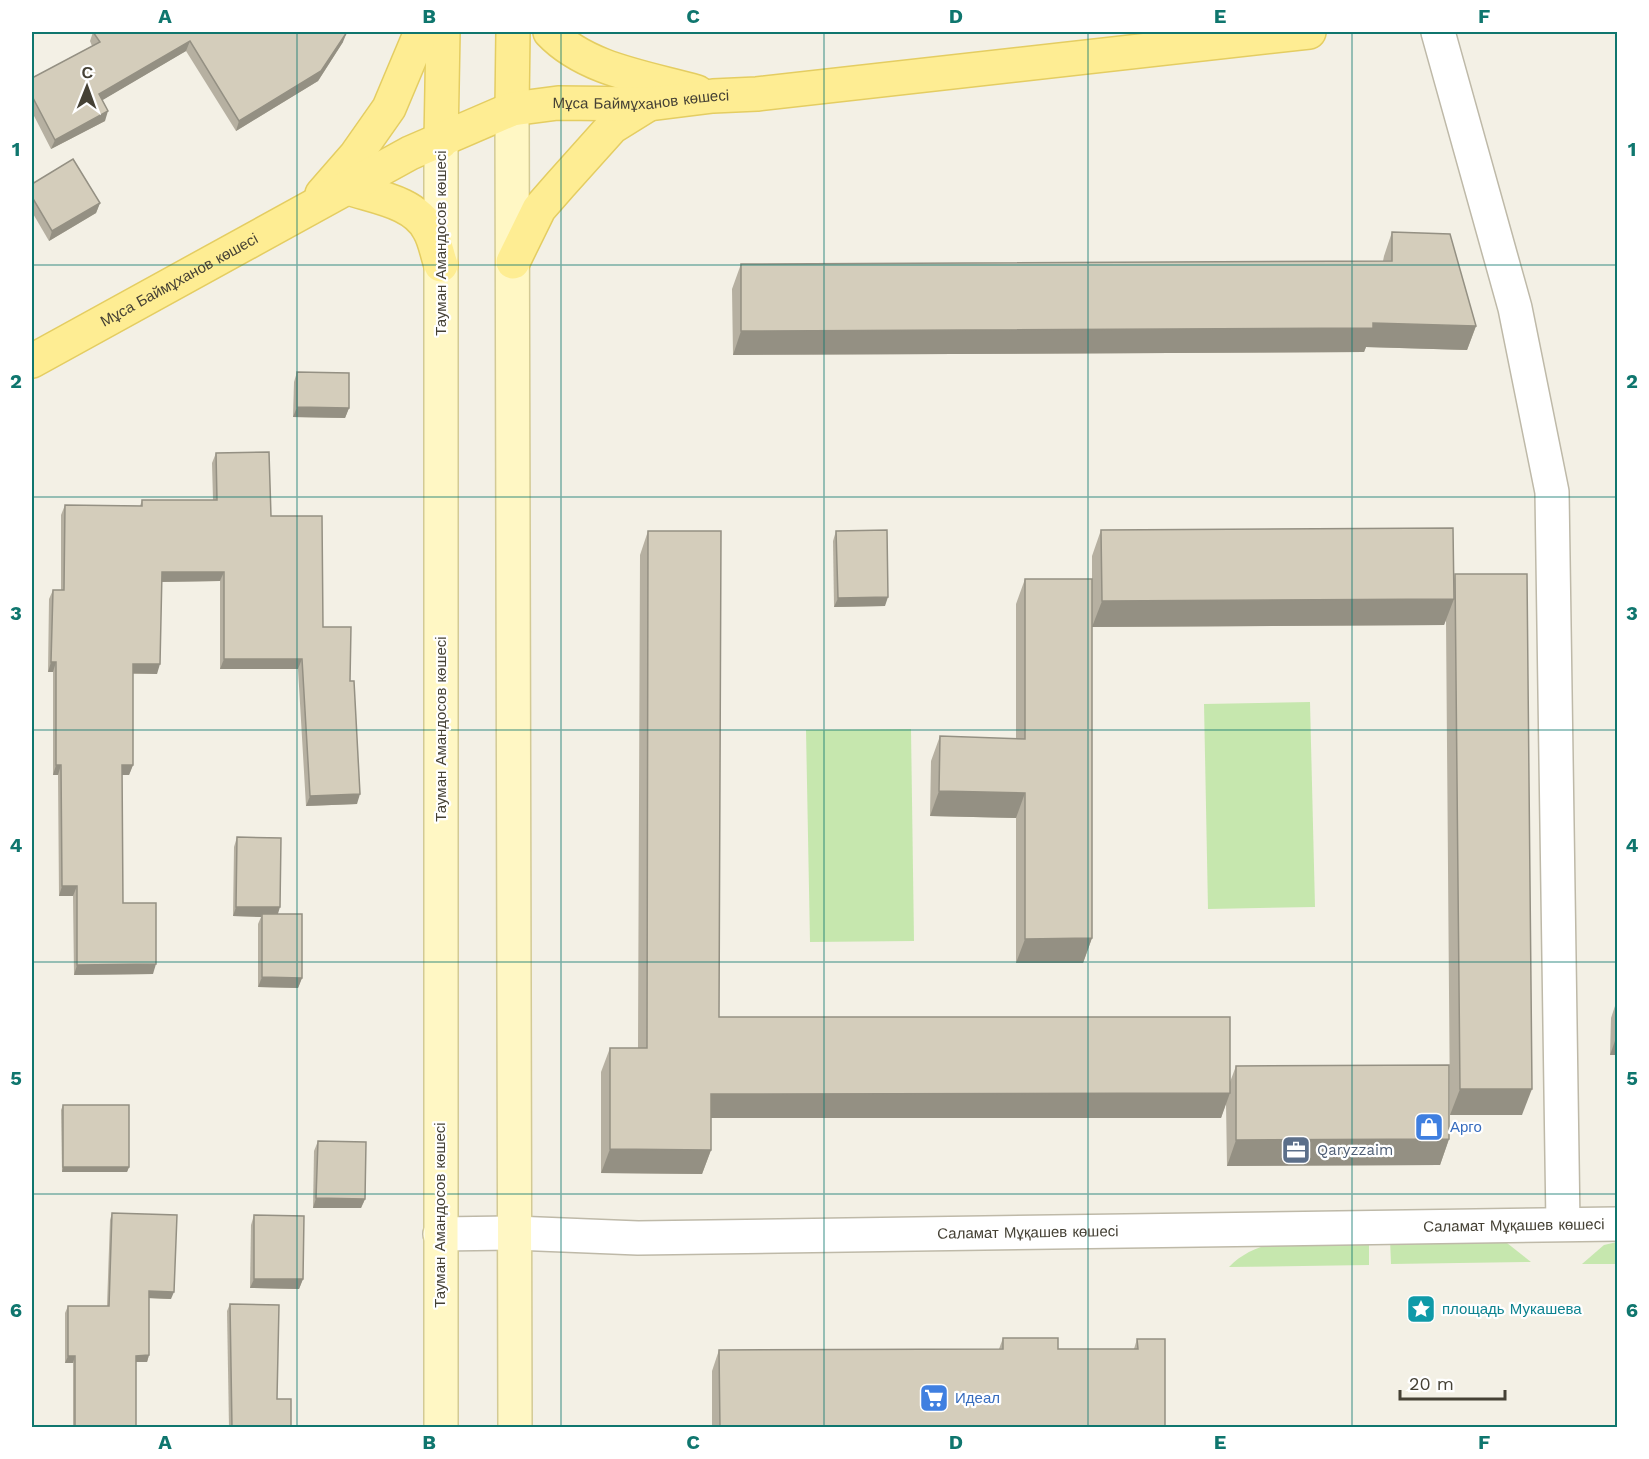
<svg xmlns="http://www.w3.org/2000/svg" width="1649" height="1459" viewBox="0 0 1649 1459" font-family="'Work Sans',sans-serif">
	<rect width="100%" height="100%" fill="#f3f0e5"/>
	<g fill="#c6e7ae">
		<path d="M1310 702 1315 907 1208 909 1204 704Z"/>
		<path d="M911 729 914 941 810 942 806 730Z"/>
		<path d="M1489 1237 1507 1243 1531 1262 1391 1264 1390 1239Z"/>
		<path d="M1369 1240V1265L1229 1267C1264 1231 1322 1241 1369 1240Z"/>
		<path d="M1617 1242V1264H1582L1604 1245Z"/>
	</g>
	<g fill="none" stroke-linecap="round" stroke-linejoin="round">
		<g stroke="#beb9a8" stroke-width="36">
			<g id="street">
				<path d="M1438 32 1515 308 1552 492 1563 1224"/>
				<path id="s1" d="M440 1234 514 1233 638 1238 1618 1224"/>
			</g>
		</g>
		<g stroke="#d3ca95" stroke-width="36">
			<g id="secondary">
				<path d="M512 109 515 1428"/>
				<path d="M441 142V1428"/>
			</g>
		</g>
		<g stroke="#e4cd62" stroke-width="36">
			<g id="primary">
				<path d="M550 32C586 70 648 78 697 92"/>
				<path d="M512 109 513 32"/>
				<path d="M441 142 443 32"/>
				<path d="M348 188C375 197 415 202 429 230 435 240 437 254 441 265"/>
				<path d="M322 194 356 155 389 108 421 32"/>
				<path d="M513 262 539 209 560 185 612 127 649 104"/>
				<path id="s2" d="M32 361 410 153 512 109 558 103 649 104 713 96 757 94 1309 32"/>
			</g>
		</g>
		<use href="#street" stroke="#fff" stroke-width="33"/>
		<use href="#secondary" stroke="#fff7c4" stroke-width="33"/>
		<use href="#primary" stroke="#feed93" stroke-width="33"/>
	</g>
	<g fill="#b6b0a1">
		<path d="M93 32 343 42 318 81 236 131 186 51 102 100 105 121 51 149 32 112V78L92 46 90 41Z"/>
		<path d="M32 184 100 203 96 213 49 241 32 212Z"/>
		<path d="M1392 232 1476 326 1467 350 1366 347 1364 352 733 355 732 289 741 264 1383 261 1384 256Z"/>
		<path d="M297 372 349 408 345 418 293 417 294 382Z"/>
		<path d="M216 453 271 516 323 627 350 681 357 804 306 806 298 669H220V581L162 582 157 674H133V765L129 775H122L123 903 153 974 74 975 73 896H59L58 775H53V672H48L49 599 53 590H61V515L65 505 140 506 142 500H213L212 463Z"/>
		<path d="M1101 530 1454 579 1455 574 1522 1115H1450L1446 620 1444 625 1092 627V556Z"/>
		<path d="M648 531 719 1017 1230 1082 1236 1066 1449 1139 1440 1165 1227 1166 1226 1103 1221 1118H711V1150L702 1174 601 1173V1072L610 1048H638L640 555Z"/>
		<path d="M836 531 885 606 834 607 833 541Z"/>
		<path d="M1025 579 1092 938 1083 963H1016V818L930 816 931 761 940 736 1016 739V604Z"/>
		<path d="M237 837 278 914 302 978 298 988 258 987V924L261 917 233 916 234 847Z"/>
		<path d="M1617 1000V1055H1610L1611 1018Z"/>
		<path d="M63 1105 129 1167 127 1172H62L61 1110Z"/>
		<path d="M318 1141 365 1199 361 1208H313L314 1151Z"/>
		<path d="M112 1213 171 1299 149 1298V1355L147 1362H136V1428H73V1363H65V1313L68 1306H107L110 1220Z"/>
		<path d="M254 1215 303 1279 299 1289 250 1288 251 1225Z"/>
		<path d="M230 1304 277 1399 291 1428H229L227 1311Z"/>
		<path d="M1003 1338 1058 1349H1134L1137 1339 1165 1428H712V1371L719 1350 999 1349Z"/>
	</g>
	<g fill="#949083">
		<path d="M347 32 343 42 318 81 236 131 239 121Z"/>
		<path d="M190 41 186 51 96 104 99 94Z"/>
		<path d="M108 111 105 121 51 149 55 140Z"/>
		<path d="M100 203 96 213 49 241 52 231Z"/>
		<path d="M1373 323 1476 326 1467 350 1366 347 1364 352 733 355 741 331Z"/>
		<path d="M297 407 349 408 345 418 293 417Z"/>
		<path d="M162 572H224L220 581 158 582Z"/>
		<path d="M888 597 885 606 834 607 838 598Z"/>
		<path d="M1454 599 1444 625 1092 627 1102 601Z"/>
		<path d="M224 659H302L298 669H220Z"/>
		<path d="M51 662H56L53 672H48Z"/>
		<path d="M133 664H160L157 674 129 673Z"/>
		<path d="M56 765H61L58 775H53Z"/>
		<path d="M122 765H133L129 775H118Z"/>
		<path d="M939 791 1025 793 1016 818 930 816Z"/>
		<path d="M360 794 357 804 306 806 310 796Z"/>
		<path d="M62 886H77L73 896H59Z"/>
		<path d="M236 907H280L277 917 262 914 261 917 233 916Z"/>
		<path d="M1092 938 1083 963H1016L1025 939Z"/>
		<path d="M156 964 153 974 74 975 77 965Z"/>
		<path d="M262 977 302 978 298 988 258 987Z"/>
		<path d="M1617 1035V1055H1610Z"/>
		<path d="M1460 1089H1532L1522 1115H1450Z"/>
		<path d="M1230 1093 1221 1118H702L711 1094Z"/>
		<path d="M1449 1139 1440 1165 1227 1166 1236 1140Z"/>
		<path d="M610 1149 711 1150 702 1174 601 1173Z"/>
		<path d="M63 1167H129L127 1172H62Z"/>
		<path d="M316 1198 365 1199 361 1208H313Z"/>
		<path d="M254 1279H303L299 1289 250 1288Z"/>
		<path d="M149 1291 174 1292 171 1299 147 1298Z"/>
		<path d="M149 1355 147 1362H134L136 1356Z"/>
		<path d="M68 1356H75L73 1363H65Z"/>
	</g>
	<g fill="#d4cdbb" stroke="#949083" stroke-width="1.5">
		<path d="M93 32H347L321 71 239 121 190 41 99 94 108 111 55 140 32 96V78L100 42Z"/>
		<path d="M73 159 100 203 52 231 32 197V184Z"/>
		<path d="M1392 232 1450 234 1476 326 1373 323V328L741 331V264L1392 261Z"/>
		<path d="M297 372 349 373V408L297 407Z"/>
		<path d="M269 452 271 516H322L323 627H351L350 681H354L360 794 310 796 302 659H224V572H162L160 664H133V765H122L123 903H156V964L77 965V886H62L61 765H56V662H51L53 590H64L65 505 142 506V500H217L216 453Z"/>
		<path d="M1453 528 1454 599 1102 601 1101 530Z"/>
		<path d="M887 530 888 597 838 598 836 531Z"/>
		<path d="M648 531H721L719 1017H1230V1093L711 1094V1150L610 1149V1048H647Z"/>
		<path d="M1455 574H1527L1532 1089H1460Z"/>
		<path d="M1025 579H1092V938L1025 939V793L939 791 940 736 1025 739Z"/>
		<path d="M237 837 281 838 280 907H236Z"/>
		<path d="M262 914H302V978L262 977Z"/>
		<path d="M1449 1065V1139L1236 1140V1066Z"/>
		<rect x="63" y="1105" width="66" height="62"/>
		<path d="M318 1141 366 1142 365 1199 316 1198Z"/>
		<path d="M112 1213 177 1215 174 1292 149 1291V1355L136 1356V1428H75V1356H68V1306H109Z"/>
		<path d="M254 1215 304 1216 303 1279H254Z"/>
		<path d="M230 1304 279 1305 277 1399H291V1428H232Z"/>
		<path d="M1003 1338H1058V1349H1138L1137 1339H1165V1428H720L719 1350 1003 1349Z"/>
		<path d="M1371 1427 1444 1428H1371Z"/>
	</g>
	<path fill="none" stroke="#0f766e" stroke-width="1.5" stroke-opacity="0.55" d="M297 32V1428M561 32V1428M824 32V1428M1088 32V1428M1352 32V1428M32 265H1618M32 497H1618M32 730H1618M32 962H1618M32 1194H1618"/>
	<defs>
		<g id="shop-square" transform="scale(1.5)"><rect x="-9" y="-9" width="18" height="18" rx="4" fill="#3f7fe0" stroke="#fff"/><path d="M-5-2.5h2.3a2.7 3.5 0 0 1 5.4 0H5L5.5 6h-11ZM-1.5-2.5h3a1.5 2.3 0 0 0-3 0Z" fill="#fff"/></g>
		<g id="office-square" transform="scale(1.5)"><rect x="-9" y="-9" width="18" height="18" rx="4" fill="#5c6f8a" stroke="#fff"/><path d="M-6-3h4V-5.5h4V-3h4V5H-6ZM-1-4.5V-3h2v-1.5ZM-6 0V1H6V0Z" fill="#fff"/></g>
		<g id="sight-square" transform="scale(1.5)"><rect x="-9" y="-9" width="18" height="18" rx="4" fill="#0f9aa8" stroke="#fff"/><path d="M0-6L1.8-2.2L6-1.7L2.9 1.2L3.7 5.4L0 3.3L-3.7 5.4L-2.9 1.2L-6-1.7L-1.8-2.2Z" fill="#fff"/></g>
		<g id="supermarket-square" transform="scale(1.5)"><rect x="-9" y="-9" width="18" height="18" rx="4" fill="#3f7fe0" stroke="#fff"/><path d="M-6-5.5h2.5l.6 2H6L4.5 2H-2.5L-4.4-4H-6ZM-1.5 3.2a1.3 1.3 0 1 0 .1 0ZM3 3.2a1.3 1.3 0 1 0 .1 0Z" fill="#fff"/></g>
	</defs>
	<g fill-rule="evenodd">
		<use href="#shop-square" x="1429" y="1127"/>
		<use href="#office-square" x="1296" y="1150"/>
		<use href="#sight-square" x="1421" y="1309"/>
		<use href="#supermarket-square" x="934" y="1398"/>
	</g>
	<g text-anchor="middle" stroke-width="4.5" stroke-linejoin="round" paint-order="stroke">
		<g font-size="15" fill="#454135" stroke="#fff">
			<text dy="5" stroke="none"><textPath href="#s2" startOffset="672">Мұса Баймұханов көшесі</textPath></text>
			<text transform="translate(441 243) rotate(-90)" y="5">Тауман Амандосов көшесі</text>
			<text dy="5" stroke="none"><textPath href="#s2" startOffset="168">Мұса Баймұханов көшесі</textPath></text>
			<text transform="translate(441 729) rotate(-90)" y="5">Тауман Амандосов көшесі</text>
			<text transform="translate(440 1215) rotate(-90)" y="5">Тауман Амандосов көшесі</text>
			<text dy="5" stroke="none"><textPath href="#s1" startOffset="1074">Саламат Мұқашев көшесі</textPath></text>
			<text dy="5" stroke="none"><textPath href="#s1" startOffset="588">Саламат Мұқашев көшесі</textPath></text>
		</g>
		<g font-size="15" fill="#366cbe" stroke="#fff" text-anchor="start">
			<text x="1450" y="1132">Арго</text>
			<text x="955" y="1403">Идеал</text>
		</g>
		<g font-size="15" fill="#4e5e75" stroke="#fff" text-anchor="start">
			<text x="1317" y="1155">Qaryzzaim</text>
		</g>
		<g font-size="15" fill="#0d838f" stroke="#fff" text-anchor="start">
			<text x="1442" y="1314">площадь Мукашева</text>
		</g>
	</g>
	<rect width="1649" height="1459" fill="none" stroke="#ffffff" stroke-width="66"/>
	<g transform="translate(87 87) rotate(1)" stroke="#ffffff" stroke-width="4.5" paint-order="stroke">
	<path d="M0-4.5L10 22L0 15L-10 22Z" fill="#454135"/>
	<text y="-9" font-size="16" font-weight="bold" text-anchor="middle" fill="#454135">С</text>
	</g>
	<path d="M1400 1390v9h105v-9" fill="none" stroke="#454135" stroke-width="3"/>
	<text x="1409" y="1390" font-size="18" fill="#454135" stroke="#ffffff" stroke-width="4.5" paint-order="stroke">20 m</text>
	<rect x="33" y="33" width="1583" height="1393" fill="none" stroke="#0f766e" stroke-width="2"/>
	<g font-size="20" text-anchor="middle" font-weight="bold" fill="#0f766e">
		<text x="165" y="23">A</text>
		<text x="429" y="23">B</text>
		<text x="693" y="23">C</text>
		<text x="956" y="23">D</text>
		<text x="1220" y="23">E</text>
		<text x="1484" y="23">F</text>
		<text x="16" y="156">1</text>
		<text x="1632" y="156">1</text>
		<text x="16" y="388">2</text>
		<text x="1632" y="388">2</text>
		<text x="16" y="620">3</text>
		<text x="1632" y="620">3</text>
		<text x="16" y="852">4</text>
		<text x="1632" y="852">4</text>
		<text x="16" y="1085">5</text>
		<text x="1632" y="1085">5</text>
		<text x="16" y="1317">6</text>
		<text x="1632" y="1317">6</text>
		<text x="165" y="1449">A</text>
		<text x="429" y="1449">B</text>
		<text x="693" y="1449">C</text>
		<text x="956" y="1449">D</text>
		<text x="1220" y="1449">E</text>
		<text x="1484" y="1449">F</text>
	</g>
</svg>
